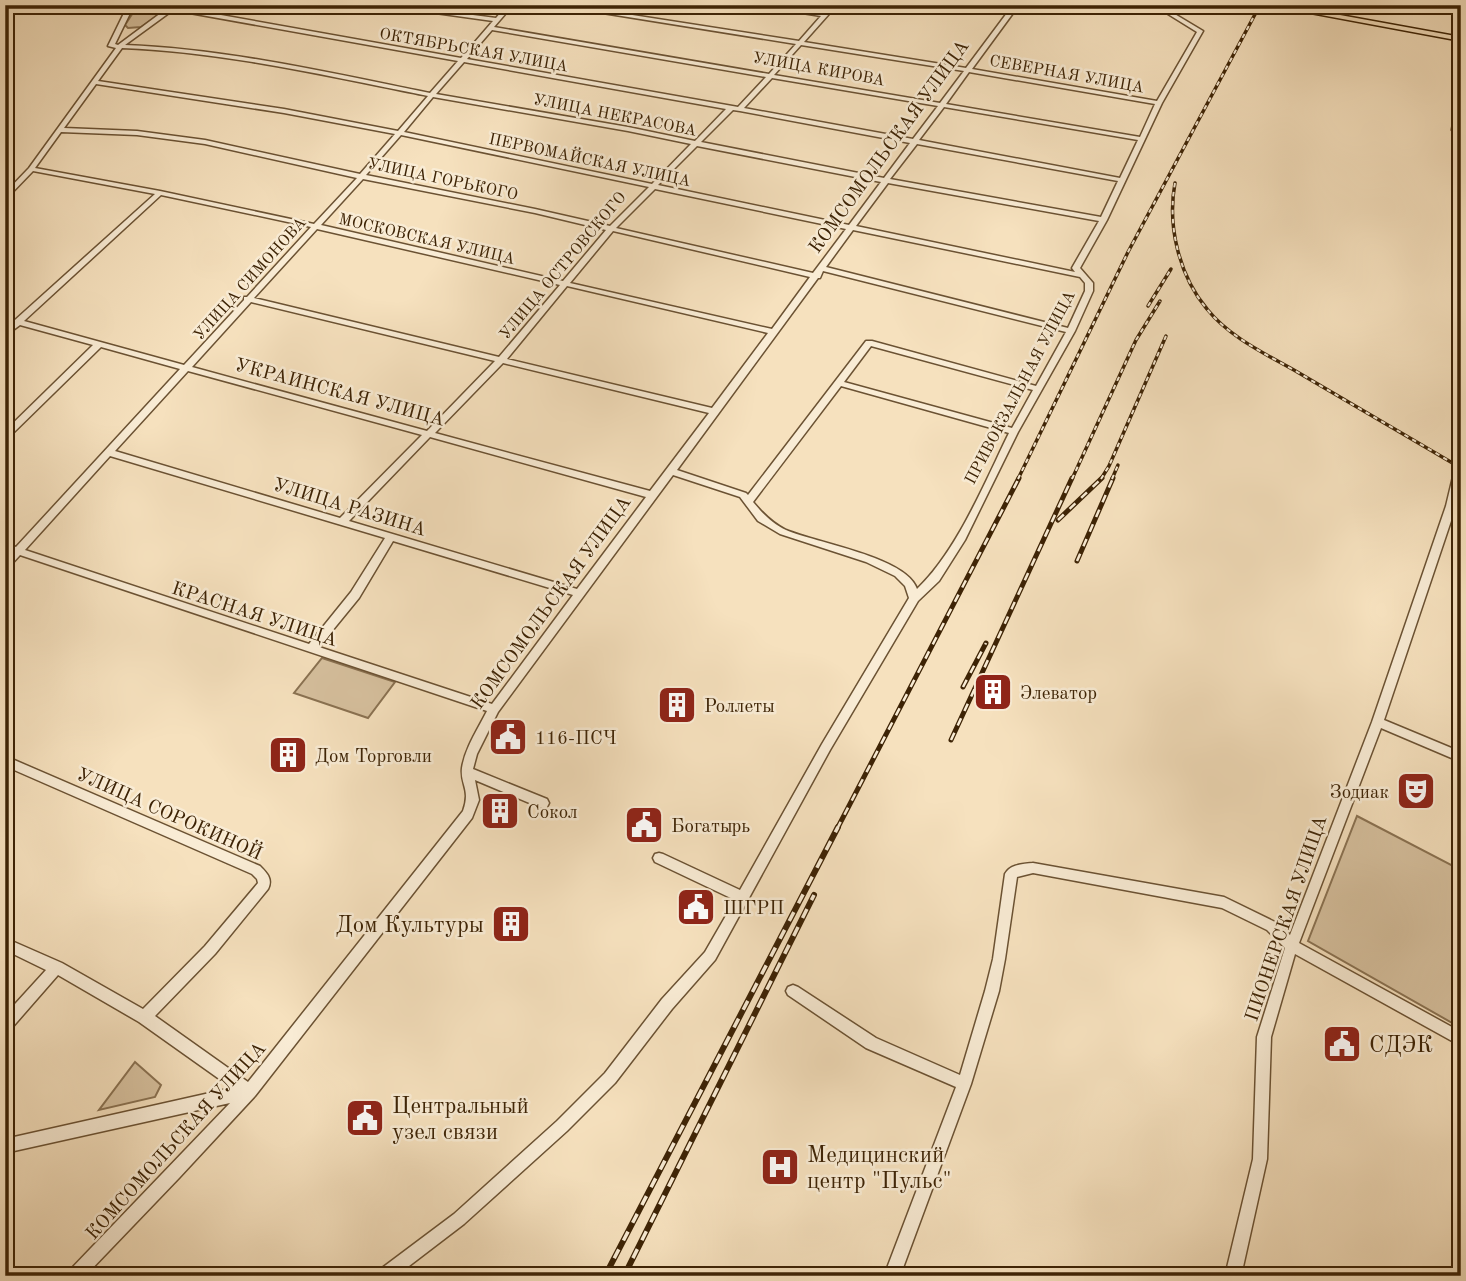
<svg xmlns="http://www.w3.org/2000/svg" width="1466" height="1281" viewBox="0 0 1466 1281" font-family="'Old Standard TT',serif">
	<rect width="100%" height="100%" fill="#f6e1be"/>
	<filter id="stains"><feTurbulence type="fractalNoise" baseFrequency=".00286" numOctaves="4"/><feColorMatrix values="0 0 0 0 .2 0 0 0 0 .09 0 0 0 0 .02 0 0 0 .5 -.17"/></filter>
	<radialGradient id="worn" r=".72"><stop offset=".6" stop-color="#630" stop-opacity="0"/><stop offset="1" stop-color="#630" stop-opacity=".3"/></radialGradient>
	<g fill="#d7c19f" stroke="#8a7252" stroke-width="2">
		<path d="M138 5H173L141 27 128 28 125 25Z"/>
		<path d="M322 658 395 682 368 718 294 693Z"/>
		<path d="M1357 816 1461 870V1028L1308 941Z"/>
		<path d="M135 1062 161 1085 155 1097 99 1110Z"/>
	</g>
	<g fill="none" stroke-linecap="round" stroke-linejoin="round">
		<g stroke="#6b5233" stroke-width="3">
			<g id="minor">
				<path d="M5 5H19L5 9Z"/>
				<path d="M128 5H134L115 44 118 45 169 7 179 5 176 7 461 58 493 21 378 5H396L496 18 507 5H513L494 27 769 74 796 44 553 5H568L799 41 821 16 753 5H769L824 13 831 5H837L804 42 966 68 1013 5H1019L972 69 1157 101 1197 32 1168 14 1173 13 1203 31 1162 103 1107 220 1080 268 1093 283V291L1075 331 1018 432 965 540 939 581 918 601 830 750 715 960 672 1009 615 1083 567 1131 464 1224 396 1276H375L378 1271 454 1214 557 1121 605 1073 662 999 705 952 735 900 655 862 653 858 655 854 659 853 663 854 740 890 822 744 909 598 905 586 895 576 866 562 780 534 758 521 740 497 673 475 498 712 477 754 473 769 547 799 549 803 547 807 543 808 539 807 475 780 479 800 472 818 255 1096 179 1178 85 1276H66L69 1271 230 1103 5 1153V1139L232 1088 139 1022 58 975 10 1030 5 1031V1015L46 970 5 950V938L62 963 143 1009 205 946 258 883 257 879 252 874 5 766V756L260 866C267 873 273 879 268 889L215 954 155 1016 248 1082 463 811C471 789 460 785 462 768 465 748 478 729 487 711L20 555 9 567 5 568V558L11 552 5 551V544L16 547 180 369 101 347 8 438 5 439V431L93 345 20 325 5 336V329L155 194 33 171 5 200V193L29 168 116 48 108 46ZM173 10 458 61 430 93C330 73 228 49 125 45ZM492 30 766 77 738 107 467 59ZM801 45 964 71 940 103 774 75ZM122 48C225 52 327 76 428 96L398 131 284 109 98 81ZM464 62 726 109 695 141 628 127 436 94ZM969 72 1155 104 1140 137 946 104ZM772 78 938 106 913 139 744 108ZM96 84 284 113 395 134 360 174 205 140 137 131 64 128ZM433 97 628 131 691 144 652 184 404 132ZM944 107 1138 140 1120 178 919 140ZM733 110 740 111 910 143 884 178 701 142ZM61 132 137 135 205 144 357 178 314 224 160 191 35 168ZM401 135 649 187 610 226 535 209 366 175ZM917 144 1118 181 1101 217 890 179ZM697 146 881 182 849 225 658 185ZM363 179 535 213 606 230 563 281 321 225ZM888 183 1099 221 1072 268 1075 272 856 226ZM655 189 846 229 813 273 616 228ZM161 195 311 227 247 297H244V300L184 365 24 321ZM317 229 560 285 499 357 254 298ZM853 230 1080 277 1085 283V291L1068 328 826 267ZM613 231 810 277 772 329 570 283ZM823 271 1066 332 1036 386 872 341H866L748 495 746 493 677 470 818 278H820ZM567 286 768 333 712 408 507 359ZM251 302 495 361 427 431 192 367ZM871 346 1033 390 1012 428 844 382ZM503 363 709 413 650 491 435 433ZM188 371 422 435 340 518 115 451ZM841 386 1009 433C984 484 957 551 917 589 907 557 816 543 786 530 772 523 763 514 753 502ZM430 437 646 497 577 589 349 521ZM110 456 385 538 351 592 309 644 25 550ZM393 541 573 595 492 704 319 647 359 598Z"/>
				<path d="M1461 461V485L1456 506 1384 720 1461 752V762L1381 728 1299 943 1461 1032V1046L1295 954 1271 1037 1267 1159 1241 1276H1225L1253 1159 1257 1037 1285 948 1267 930 1222 908 1033 873 1017 877 1005 959 999 991 971 1084 900 1276H884L956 1087 866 1048 788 995 786 991 788 987 793 985 798 987 876 1038 960 1075 985 991 993 959 1005 874C1010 864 1023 864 1033 863L1224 897 1275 922 1290 935 1372 722 1446 506 1456 464Z"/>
			</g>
		</g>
		<g stroke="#3d2305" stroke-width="3">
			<g id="major">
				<path d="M1267 5H1285L1461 37V41Z"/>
				<path d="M1442 5H1451L1461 12V18Z"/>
				<path d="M1461 92V142L1458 141 1452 130 1457 94Z"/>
			</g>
		</g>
		<use href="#minor" fill="#f9ecd5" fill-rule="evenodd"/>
		<use href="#major" fill="#f6e1be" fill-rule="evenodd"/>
		<g stroke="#3d2305" stroke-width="3.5">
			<g id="rail-far2">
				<path d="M1175 183C1167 225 1179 276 1207 309 1230 338 1268 355 1299 373 1353 405 1407 436 1461 468"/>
				<path d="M1148 306 1171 269"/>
				<path d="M1018 479 1128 252 1260 5"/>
				<path d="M1072 479 1136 340 1160 301"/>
				<path d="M1101 479 1109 466 1166 336"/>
				<path d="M1112 479 1118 465"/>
			</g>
		</g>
		<g stroke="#3d2305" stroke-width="5">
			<g id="rail-far1">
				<path d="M1058 520 1102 478"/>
				<path d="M1077 561 1113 478"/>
				<path d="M963 687 986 643"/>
				<path d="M951 740 1072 478"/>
				<path d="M837 829 1019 478"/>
			</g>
		</g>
		<g stroke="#3d2305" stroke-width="6">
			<g id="rail">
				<path d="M605 1276 838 827"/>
				<path d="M624 1276 814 895"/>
			</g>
		</g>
		<use href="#rail-far2" stroke="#f9ecd5" stroke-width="2" stroke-dasharray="4.5" stroke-linecap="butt"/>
		<use href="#rail-far1" stroke="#f9ecd5" stroke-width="2.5" stroke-dasharray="8" stroke-linecap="butt"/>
		<use href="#rail" stroke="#f9ecd5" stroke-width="3.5" stroke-dasharray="10" stroke-linecap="butt"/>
	</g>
	<defs>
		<g id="building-square" transform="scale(2.0125)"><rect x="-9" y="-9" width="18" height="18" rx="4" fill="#8f2418" stroke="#f9ecd5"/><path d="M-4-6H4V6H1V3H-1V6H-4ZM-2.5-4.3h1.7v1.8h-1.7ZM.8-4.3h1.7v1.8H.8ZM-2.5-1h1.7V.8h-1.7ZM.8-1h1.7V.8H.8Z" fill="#fff"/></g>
		<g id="civic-square" transform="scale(2.0125)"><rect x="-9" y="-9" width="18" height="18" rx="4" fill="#8f2418" stroke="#f9ecd5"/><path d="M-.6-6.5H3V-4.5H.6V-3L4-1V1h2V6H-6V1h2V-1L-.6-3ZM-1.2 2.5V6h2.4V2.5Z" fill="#fff"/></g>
		<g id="theatre-square" transform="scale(2.0125)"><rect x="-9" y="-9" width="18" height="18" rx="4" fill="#8f2418" stroke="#f9ecd5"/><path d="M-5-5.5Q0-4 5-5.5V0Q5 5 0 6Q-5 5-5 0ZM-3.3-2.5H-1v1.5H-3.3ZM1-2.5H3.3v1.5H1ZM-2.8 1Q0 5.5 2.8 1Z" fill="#fff"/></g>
		<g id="hospital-square" transform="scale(2.0125)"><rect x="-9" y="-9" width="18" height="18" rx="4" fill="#8f2418" stroke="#f9ecd5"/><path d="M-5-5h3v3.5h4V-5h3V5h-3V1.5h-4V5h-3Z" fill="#fff"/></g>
	</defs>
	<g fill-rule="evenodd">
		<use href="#building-square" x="993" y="692"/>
		<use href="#building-square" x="677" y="705"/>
		<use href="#civic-square" x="508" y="737"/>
		<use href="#building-square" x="288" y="755"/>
		<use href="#theatre-square" x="1416" y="791"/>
		<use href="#building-square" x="500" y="811"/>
		<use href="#civic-square" x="644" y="825"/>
		<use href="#civic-square" x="696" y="907"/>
		<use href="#building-square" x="511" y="924"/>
		<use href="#civic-square" x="1342" y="1044"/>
		<use href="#civic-square" x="365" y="1118"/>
		<use href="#hospital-square" x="780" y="1167"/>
	</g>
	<g text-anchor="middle" stroke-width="5" stroke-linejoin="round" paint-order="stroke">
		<g font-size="16" fill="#3d2305" stroke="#f9ecd5">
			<text transform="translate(474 49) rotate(10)" y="6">ОКТЯБРЬСКАЯ УЛИЦА</text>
			<text transform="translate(819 68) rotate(10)" y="6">УЛИЦА КИРОВА</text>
			<text transform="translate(1067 73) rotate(10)" y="6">СЕВЕРНАЯ УЛИЦА</text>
			<text transform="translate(615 114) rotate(11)" y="6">УЛИЦА НЕКРАСОВА</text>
			<text transform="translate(590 159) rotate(12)" y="6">ПЕРВОМАЙСКАЯ УЛИЦА</text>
			<text transform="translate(443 178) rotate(12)" y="6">УЛИЦА ГОРЬКОГО</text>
			<text transform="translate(427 238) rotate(13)" y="6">МОСКОВСКАЯ УЛИЦА</text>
			<text transform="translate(562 265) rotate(-50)" y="6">УЛИЦА ОСТРОВСКОГО</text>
			<text transform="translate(249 278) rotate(-48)" y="6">УЛИЦА СИМОНОВА</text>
			<text transform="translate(1019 387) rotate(-62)" y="6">ПРИВОКЗАЛЬНАЯ УЛИЦА</text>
		</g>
		<g font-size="19" fill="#3d2305" stroke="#f9ecd5">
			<text transform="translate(888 146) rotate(-54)" y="7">КОМСОМОЛЬСКАЯ УЛИЦА</text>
			<text transform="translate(340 391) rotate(15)" y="7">УКРАИНСКАЯ УЛИЦА</text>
			<text transform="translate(350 506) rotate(17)" y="7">УЛИЦА РАЗИНА</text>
			<text transform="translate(550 602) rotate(-54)" y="7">КОМСОМОЛЬСКАЯ УЛИЦА</text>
			<text transform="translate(255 613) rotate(18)" y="7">КРАСНАЯ УЛИЦА</text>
			<text transform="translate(170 813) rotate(24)" y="7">УЛИЦА СОРОКИНОЙ</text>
			<text transform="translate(1285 918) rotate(-71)" y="7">ПИОНЕРСКАЯ УЛИЦА</text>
			<text transform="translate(175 1140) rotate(-48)" y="7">КОМСОМОЛЬСКАЯ УЛИЦА</text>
		</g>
		<g font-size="19" fill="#3d2305" stroke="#f9ecd5" text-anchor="start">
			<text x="1020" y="699">Элеватор</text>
			<text x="704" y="712">Роллеты</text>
			<text x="535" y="744">116-ПСЧ</text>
			<text x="315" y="762">Дом Торговли</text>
			<text x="1389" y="798" text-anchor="end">Зодиак</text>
			<text x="527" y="818">Сокол</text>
			<text x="671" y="832">Богатырь</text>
			<text x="723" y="914">ШГРП</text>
		</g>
		<g font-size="23" fill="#3d2305" stroke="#f9ecd5" text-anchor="start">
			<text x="484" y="932" text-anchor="end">Дом Культуры</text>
			<text x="1369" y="1052">СДЭК</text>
			<text x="392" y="1113">Центральный<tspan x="392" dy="26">узел связи</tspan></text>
			<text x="807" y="1162">Медицинский<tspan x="807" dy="26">центр "Пульс"</tspan></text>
		</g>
	</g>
	<rect width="1466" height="1281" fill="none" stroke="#f6e1be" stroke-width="28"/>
	<rect x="7" y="7" width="1452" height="1267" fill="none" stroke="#3d2305" stroke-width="3.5"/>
	<rect x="14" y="14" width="1438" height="1253" fill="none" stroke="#3d2305" stroke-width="2"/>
	<rect width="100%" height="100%" filter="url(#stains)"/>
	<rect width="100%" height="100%" fill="url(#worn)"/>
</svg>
